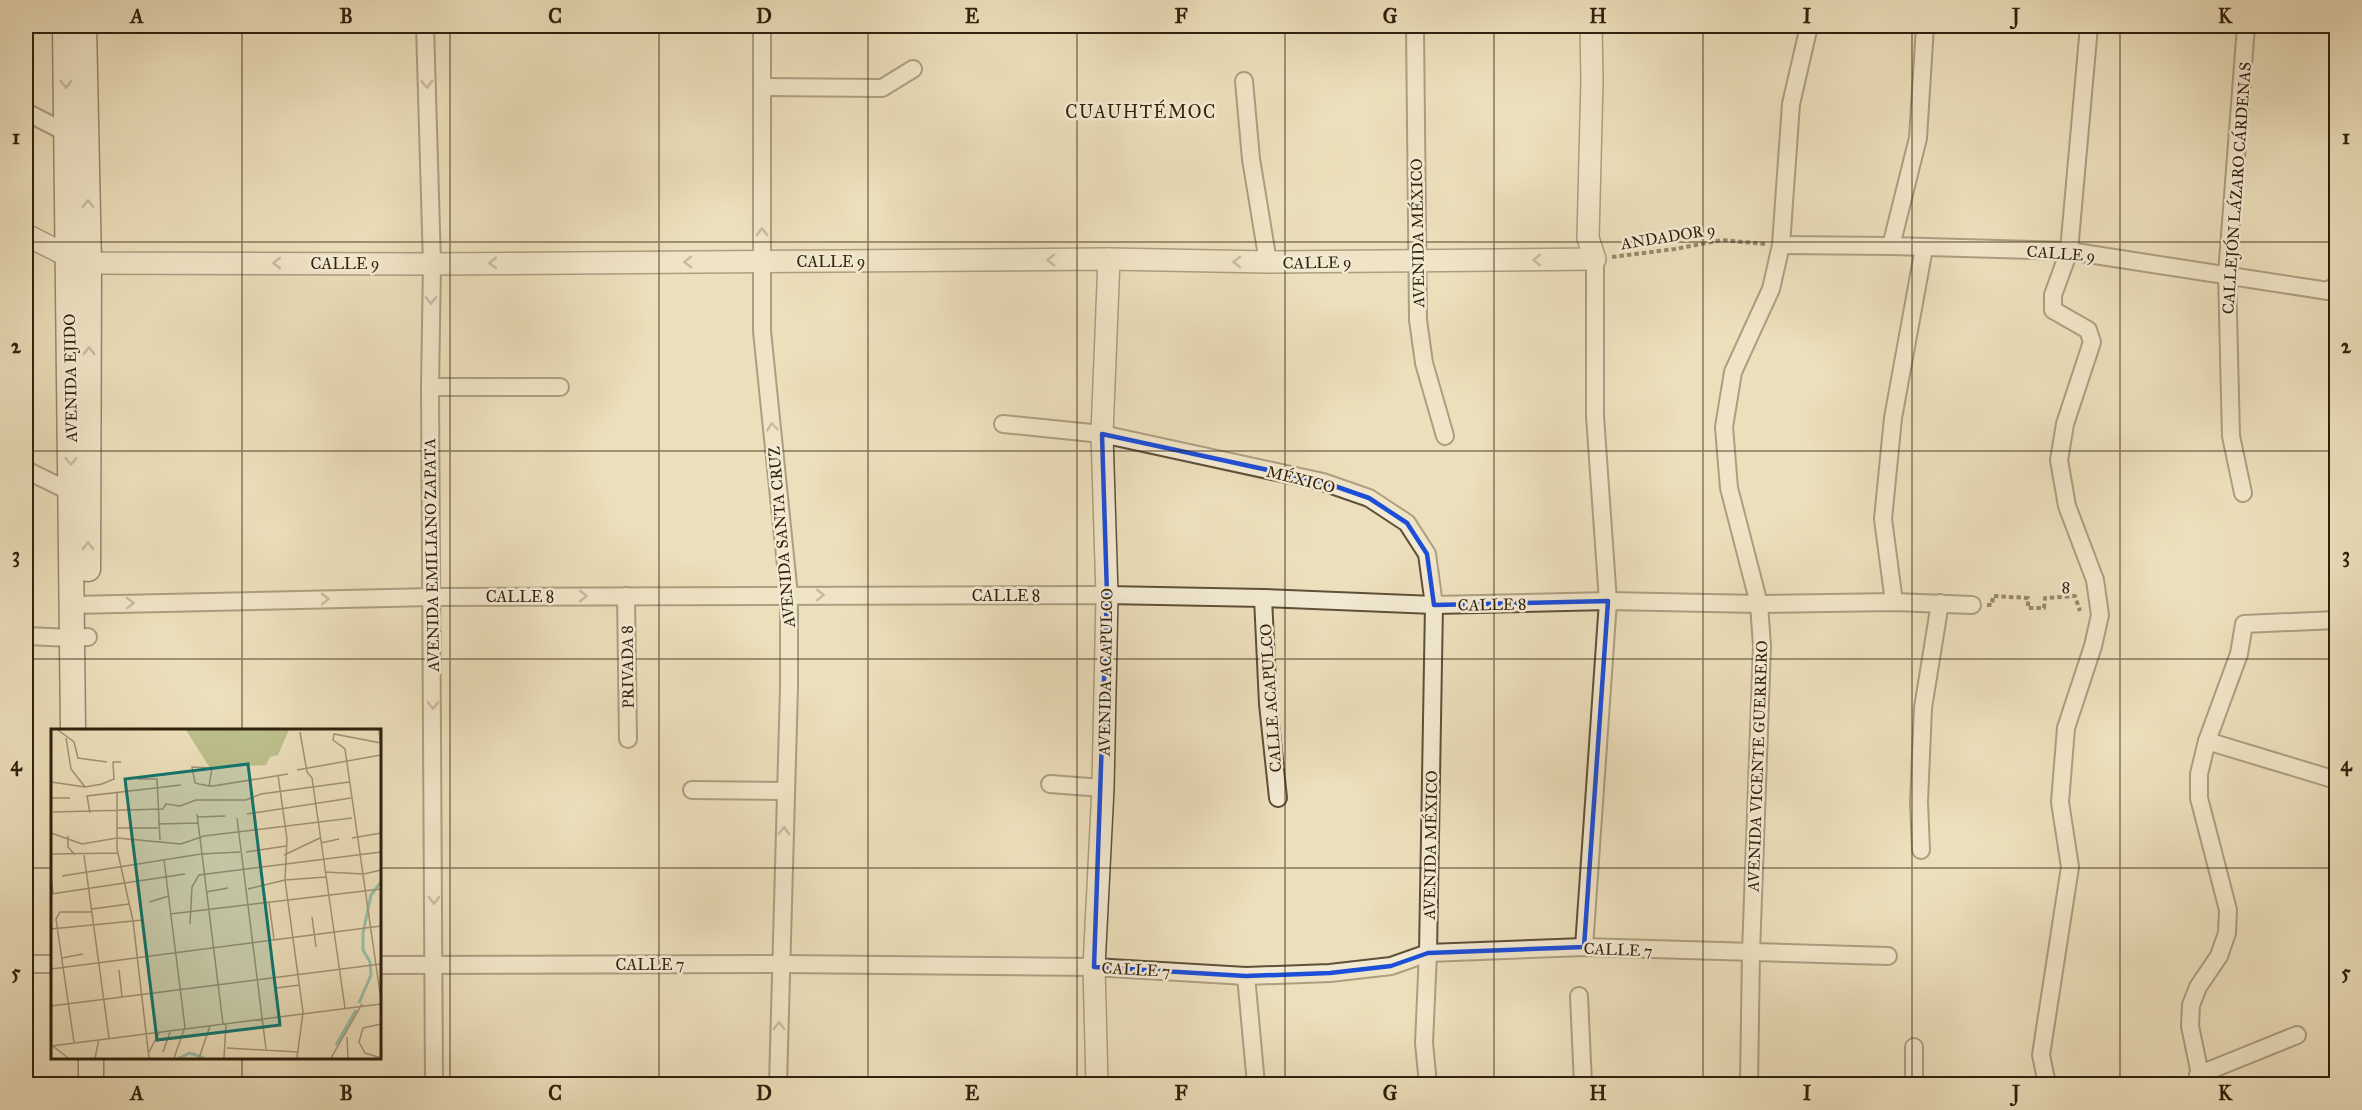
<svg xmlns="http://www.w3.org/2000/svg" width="2362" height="1110" viewBox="0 0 2362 1110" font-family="'IM FELL Great Primer',serif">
	<rect width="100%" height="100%" fill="#ecdfbb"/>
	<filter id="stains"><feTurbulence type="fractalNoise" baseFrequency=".00333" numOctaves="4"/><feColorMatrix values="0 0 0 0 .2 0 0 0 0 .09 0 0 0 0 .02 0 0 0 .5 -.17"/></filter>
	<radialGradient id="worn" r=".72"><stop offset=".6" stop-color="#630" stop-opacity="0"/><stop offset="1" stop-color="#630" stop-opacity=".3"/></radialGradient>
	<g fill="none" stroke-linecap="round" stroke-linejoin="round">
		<g stroke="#5f5038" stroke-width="20">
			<g id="minor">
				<path d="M425 26 432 264 430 387 434 1084"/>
				<path d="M762 26V331L789 595V687L778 1084"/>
				<path d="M1415 26 1418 320 1424 363 1445 436"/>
				<path d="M1244 81 1251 159 1268 262"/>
				<path d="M762 87 882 88 913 69"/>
				<path d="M26 112 67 133"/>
				<path d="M1781 245 1891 246 2069 251 2328 291 2336 285"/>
				<path d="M1891 246 1918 138 1925 26"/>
				<path d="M430 387H560"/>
				<path d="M1003 424 1102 434 1323 482 1369 498 1407 523 1427 554 1434 605 1428 953 1424 1043 1428 1084"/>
				<path d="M26 470 79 496"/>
				<path d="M2243 493 2231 436 2227 274 2246 26"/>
				<path d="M626 596 628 739"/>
				<path d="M1263 598 1268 704 1278 798"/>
				<path d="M1894 602 1883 519 1893 418 1924 248"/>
				<path d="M72 605 432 597 1107 595 1263 598 1434 605 1608 601 1759 604 1894 602 1972 605"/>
				<path d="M26 636 72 638 88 637"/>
				<path d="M2207 741 2336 780"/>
				<path d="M1050 784 1103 788"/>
				<path d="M692 790 785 791"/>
				<path d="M1921 850 1919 802 1923 708 1940 603"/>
				<path d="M1584 947 1608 601 1595 416V259"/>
				<path d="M26 964H52"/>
				<path d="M380 965 780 964 1094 967 1246 976 1330 973 1391 966 1428 953 1584 947 1888 956"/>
				<path d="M1246 976 1256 1084"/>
				<path d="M1579 996 1583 1084"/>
				<path d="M1914 1047V1084"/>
				<path d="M2198 1075 2297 1035"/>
				<path d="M1749 1084 1751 953 1762 646 1759 604 1729 488 1724 427 1733 372 1771 289 1781 245 1791 104 1809 26"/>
				<path d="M2047 1084 2041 1055 2070 867 2060 802 2066 728 2093 646 2100 615 2095 580 2067 506 2059 460 2065 424 2092 342 2088 330 2053 310V295L2069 251 2089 26"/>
				<path d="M2202 1084 2190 1026 2191 1005 2198 987 2219 956 2227 933 2228 910 2199 798V774L2207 741 2239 654 2244 624 2336 620"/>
			</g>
		</g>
		<g stroke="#5f5038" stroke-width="24">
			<g id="tertiary">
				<path d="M26 235 68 256 89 263 432 264 1109 259 1268 262 1595 259 1588 238 1592 80 1591 26"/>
				<path d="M1097 1084 1094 967 1103 788 1107 595 1102 434 1109 259"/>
			</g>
		</g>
		<g stroke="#30210d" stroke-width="27">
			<g id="secondary">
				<path d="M65 26 73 730"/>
				<path d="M84 26 89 263 88 569"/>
				<path d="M91 1058V1084"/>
			</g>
		</g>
		<g stroke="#30210d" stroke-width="4" stroke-dasharray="4.5 3" stroke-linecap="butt">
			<path d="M1612 257 1675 249 1722 240 1765 244"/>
			<path d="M1987 605H1992L1993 596 2028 598V608H2044L2045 598 2075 596 2080 611"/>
		</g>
		<use href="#minor" stroke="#f3ead3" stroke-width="16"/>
		<use href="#tertiary" stroke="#f3ead3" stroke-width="21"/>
		<use href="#secondary" stroke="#f3ead3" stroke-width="24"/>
	</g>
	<defs><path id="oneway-chevron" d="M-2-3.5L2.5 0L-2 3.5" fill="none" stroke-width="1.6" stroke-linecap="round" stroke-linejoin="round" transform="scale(1.5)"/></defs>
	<g stroke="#9b907a">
		<use href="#oneway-chevron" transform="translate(66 84) rotate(89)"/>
		<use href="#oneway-chevron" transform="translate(427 84) rotate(88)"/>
		<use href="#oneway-chevron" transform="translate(88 204) rotate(-91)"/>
		<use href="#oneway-chevron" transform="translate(762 232) rotate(-90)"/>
		<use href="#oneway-chevron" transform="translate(1051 260) rotate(180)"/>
		<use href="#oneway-chevron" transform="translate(1537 260) rotate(179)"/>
		<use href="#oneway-chevron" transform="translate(688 262) rotate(180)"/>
		<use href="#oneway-chevron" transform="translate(1237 262) rotate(-179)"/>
		<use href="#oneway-chevron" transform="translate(277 263) rotate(-180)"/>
		<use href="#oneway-chevron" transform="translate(493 263) rotate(180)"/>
		<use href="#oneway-chevron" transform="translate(431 300) rotate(91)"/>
		<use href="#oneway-chevron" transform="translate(89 351) rotate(-90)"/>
		<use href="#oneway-chevron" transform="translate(772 427) rotate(-96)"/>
		<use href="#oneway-chevron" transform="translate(71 461) rotate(89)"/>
		<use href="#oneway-chevron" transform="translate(88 546) rotate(-90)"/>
		<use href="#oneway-chevron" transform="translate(820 595)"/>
		<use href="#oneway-chevron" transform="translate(583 596)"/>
		<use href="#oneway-chevron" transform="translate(325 599) rotate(-1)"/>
		<use href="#oneway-chevron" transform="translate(130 603) rotate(-1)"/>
		<use href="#oneway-chevron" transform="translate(433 705) rotate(90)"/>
		<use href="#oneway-chevron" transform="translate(784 831) rotate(-88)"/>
		<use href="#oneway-chevron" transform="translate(434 900) rotate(90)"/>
		<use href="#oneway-chevron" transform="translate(779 1026) rotate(-89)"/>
	</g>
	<path d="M0 0H2362V1110H0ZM1102 434 1323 482 1369 498 1407 523 1427 554 1434 605 1608 601 1584 947 1428 953 1391 966 1330 973 1246 976 1094 967 1107 595Z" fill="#ecdfbb" fill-opacity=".55" fill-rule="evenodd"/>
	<path fill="none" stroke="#1d4ed8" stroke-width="4.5" stroke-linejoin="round" d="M1102 434 1323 482 1369 498 1407 523 1427 554 1434 605 1608 601 1584 947 1428 953 1391 966 1330 973 1246 976 1094 967 1107 595Z"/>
	<path fill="none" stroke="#30210d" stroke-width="1.5" stroke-opacity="0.55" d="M242 26V730M450 26V1084M659 26V1084M868 26V1084M1077 26V1084M1285 26V1084M1494 26V1084M1703 26V1084M1912 26V1084M2120 26V1084M26 242H2336M26 451H2336M26 659H2336M26 868H52M380 868H2336M242 1058V1084"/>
	<g text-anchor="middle" stroke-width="5" stroke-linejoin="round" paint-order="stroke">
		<g font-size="16" fill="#30210d" stroke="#f3ead3">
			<text transform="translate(2236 188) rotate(-86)" y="6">CALLEJÓN LÁZARO CÁRDENAS</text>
			<text transform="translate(1417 233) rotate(-91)" y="6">AVENIDA MÉXICO</text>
			<text transform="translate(1668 236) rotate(-9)" y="6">ANDADOR 9</text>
			<text transform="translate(2061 253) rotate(4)" y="6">CALLE 9</text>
			<text x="831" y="267">CALLE 9</text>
			<text transform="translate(1317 262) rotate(-1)" y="6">CALLE 9</text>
			<text x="345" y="269">CALLE 9</text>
			<text transform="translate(70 378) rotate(-91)" y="6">AVENIDA EJIDO</text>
			<text transform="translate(1301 479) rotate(14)" y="6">MÉXICO</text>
			<text transform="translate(781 537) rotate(-95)" y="6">AVENIDA SANTA CRUZ</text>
			<text transform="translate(431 555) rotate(-91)" y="6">AVENIDA EMILIANO ZAPATA</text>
			<text transform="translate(2066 587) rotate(5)" y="6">8</text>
			<text x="1006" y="601">CALLE 8</text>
			<text x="520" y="602">CALLE 8</text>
			<text transform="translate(1492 604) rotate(-1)" y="6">CALLE 8</text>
			<text transform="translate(627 667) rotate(-91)" y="6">PRIVADA 8</text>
			<text transform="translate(1105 672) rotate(-89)" y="6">AVENIDA ACAPULCO</text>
			<text transform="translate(1270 698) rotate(-94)" y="6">CALLE ACAPULCO</text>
			<text transform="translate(1757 766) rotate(-88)" y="6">AVENIDA VICENTE GUERRERO</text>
			<text transform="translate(1430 845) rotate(-89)" y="6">AVENIDA MÉXICO</text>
			<text transform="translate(1618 949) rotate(2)" y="6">CALLE 7</text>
			<text x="650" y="970">CALLE 7</text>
			<text transform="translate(1136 969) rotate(3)" y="6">CALLE 7</text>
		</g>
		<g font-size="18" letter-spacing="1.5" fill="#30210d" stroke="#f3ead3">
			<text x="1141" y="118">CUAUHTÉMOC</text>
		</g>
	</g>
	<g transform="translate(51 729)">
		<rect width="330" height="330" fill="#ecdfbb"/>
		<path d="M135 1H238L227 26 219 28 215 36 159 39Z" fill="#bdc08c"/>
		<path fill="none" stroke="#9abdaa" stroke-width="3" d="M308 274 320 246 319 233 312 221V204L320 166 330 153M285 316 305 281M128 329 139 324 153 329"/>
		<path fill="none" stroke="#a19375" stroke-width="1.5" d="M7 1 23 13 27 29 56 33M328 1 330 21M249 3 256 43 261 49 294 279M15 9 20 40 34 58M330 14 283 5 282 11 294 20 330 271M246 41 330 26M227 46 236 110 234 151 252 283 246 329M87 50H106L109 111M0 53 34 58 51 55 63 50 62 33H70M158 57 161 39 141 38 144 54 148 55 158 57H162L237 45M66 63V120L82 192 98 329M0 69H19M2 83 112 80 115 75 129 77 145 71H195L210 65 298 53M39 84 36 67 130 56M146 85 172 295M196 85 300 69M0 88V112M146 88 174 87M186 89 215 320M107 95 147 94M66 99H107M0 104 31 115 66 109 130 115 153 107 301 89M17 107V118L24 126M301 109 330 104M270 114 288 110M195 123 235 117M0 125 67 124M33 126 58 309M233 126 269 109M113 131 134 298 123 329M274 143 313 145 330 141M0 147 2 165M11 147 150 125 189 123M197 160 234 151 275 148M155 163 177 159M0 165 134 145M98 173 118 167M218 174 223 210M41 180 78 175M119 185 330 160M261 188 265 218M139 195 141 158 148 146 330 123M0 200 92 191M11 229 32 225M0 240 330 197M68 241 71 268M225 259 249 256M0 277 330 235M330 295 312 299 308 313 314 324 330 329M296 308 297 329M23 313 5 190 9 183H41M0 317 330 275M2 317 17 329M176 319 247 323M98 323 108 304M112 323 119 303M44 329 48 310M148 329 159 297M173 329 175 295M280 329 311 275"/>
		<path fill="#0f766e" fill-opacity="0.15" stroke="#0f766e" stroke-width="3" d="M197 35 229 296 106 311 74 50Z"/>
		<rect width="330" height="330" fill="none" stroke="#30210d" stroke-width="3"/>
	</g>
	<rect width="2362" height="1110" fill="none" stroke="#ecdfbb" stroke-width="66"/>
	<rect x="33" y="33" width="2296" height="1044" fill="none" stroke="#30210d" stroke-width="2"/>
	<g font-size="20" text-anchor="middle" font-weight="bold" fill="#30210d">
		<text x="137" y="23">A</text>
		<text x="346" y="23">B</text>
		<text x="555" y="23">C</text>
		<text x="764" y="23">D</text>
		<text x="972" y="23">E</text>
		<text x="1181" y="23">F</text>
		<text x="1390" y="23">G</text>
		<text x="1598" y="23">H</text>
		<text x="1807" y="23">I</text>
		<text x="2016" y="23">J</text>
		<text x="2225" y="23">K</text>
		<text x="16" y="144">1</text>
		<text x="2346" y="144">1</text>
		<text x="16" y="353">2</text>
		<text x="2346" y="353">2</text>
		<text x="16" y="562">3</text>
		<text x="2346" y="562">3</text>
		<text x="16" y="771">4</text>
		<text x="2346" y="771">4</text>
		<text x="16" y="979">5</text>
		<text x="2346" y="979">5</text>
		<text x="137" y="1100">A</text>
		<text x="346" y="1100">B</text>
		<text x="555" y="1100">C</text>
		<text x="764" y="1100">D</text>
		<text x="972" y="1100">E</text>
		<text x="1181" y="1100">F</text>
		<text x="1390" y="1100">G</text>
		<text x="1598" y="1100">H</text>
		<text x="1807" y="1100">I</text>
		<text x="2016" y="1100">J</text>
		<text x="2225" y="1100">K</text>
	</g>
	<rect width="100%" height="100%" filter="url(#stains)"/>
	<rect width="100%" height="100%" fill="url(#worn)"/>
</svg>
